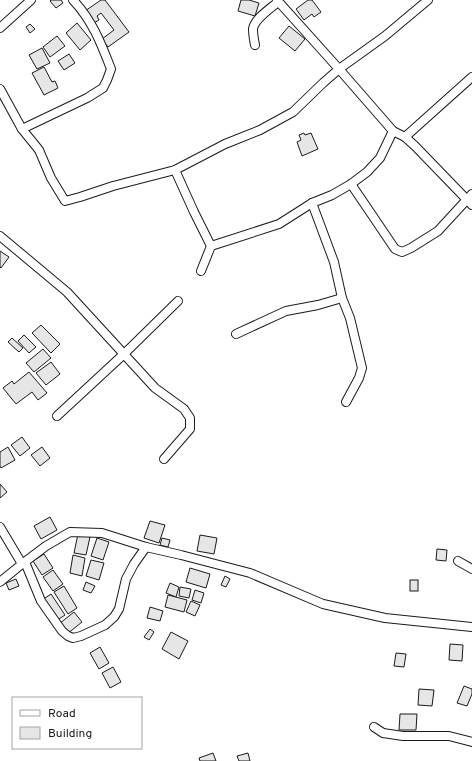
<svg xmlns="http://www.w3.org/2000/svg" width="472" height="761" viewBox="0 0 472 761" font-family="Overpass,sans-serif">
	<rect width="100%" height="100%" fill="#fff"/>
	<g fill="#e6e6e6" stroke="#1a1a1a">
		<path d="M51 0H61L63 3 56 8 50 1Z"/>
		<path d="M101 0H105L129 32 108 47 102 39 114 30 101 13 97 16 99 20 94 23 85 11Z"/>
		<path d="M241 0H249L259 3 255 16 238 11Z"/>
		<path d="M308 0H312L321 12 314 17 312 14 304 20 296 9Z"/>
		<path d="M77 23 91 40 80 50 66 33Z"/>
		<path d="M30 24 35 29 30 33 26 27Z"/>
		<path d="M289 26 305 39 295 51 279 38Z"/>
		<path d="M57 36 65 46 50 57 43 47Z"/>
		<path d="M42 48 50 63 37 69 29 55Z"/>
		<path d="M69 54 75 63 64 70 58 61Z"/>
		<path d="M44 67 52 82 55 81 58 88 44 95 32 73Z"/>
		<path d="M304 133 305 135 311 133 318 149 302 156 297 142 301 140 299 135Z"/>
		<path d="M0 251 9 257 1 268 0 267Z"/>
		<path d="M41 325 60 344 51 353 32 333Z"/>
		<path d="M24 335 36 347 29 353 18 341Z"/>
		<path d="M12 338 23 348 19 352 8 342Z"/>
		<path d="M43 349 51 358 34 372 26 363Z"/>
		<path d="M51 362 60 374 46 385 36 373Z"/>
		<path d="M29 372 47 393 38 400 32 392 16 404 3 388 12 381 14 384Z"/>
		<path d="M22 437 30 448 20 456 11 445Z"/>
		<path d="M8 447 15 460 1 468 0 466V452Z"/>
		<path d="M42 447 50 458 40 466 31 455Z"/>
		<path d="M0 484 7 492 0 498Z"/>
		<path d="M50 517 57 530 41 539 34 526Z"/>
		<path d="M150 521 165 525 159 543 144 538Z"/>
		<path d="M78 534 90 537 86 555 74 553Z"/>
		<path d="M200 535 217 538 214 554 197 551Z"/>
		<path d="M97 538 109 542 103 560 91 556Z"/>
		<path d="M162 538 170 540 168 547 160 545Z"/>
		<path d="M437 549 447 550 446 561 436 560Z"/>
		<path d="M44 554 53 568 42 575 33 561Z"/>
		<path d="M73 555 85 558 82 576 70 573Z"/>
		<path d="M91 560 104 563 99 580 86 576Z"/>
		<path d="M190 568 210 574 206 588 186 582Z"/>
		<path d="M53 570 63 584 53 591 43 577Z"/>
		<path d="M225 576 230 579 226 587 221 585Z"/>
		<path d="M16 579 19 586 9 590 6 583Z"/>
		<rect x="410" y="580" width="8" height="11"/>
		<path d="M86 582 95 586 91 593 83 590Z"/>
		<path d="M170 583 179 587 176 597 166 593Z"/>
		<path d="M64 586 77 608 68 614 54 592Z"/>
		<path d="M180 587 191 589 189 598 179 596Z"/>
		<path d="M195 590 204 593 201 603 192 600Z"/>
		<path d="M51 594 65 615 56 621 42 600Z"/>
		<path d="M168 595 187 600 184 612 165 607Z"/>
		<path d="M191 601 200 605 195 616 186 612Z"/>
		<path d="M150 607 163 611 160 621 147 618Z"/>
		<path d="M74 612 82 622 67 634 59 624Z"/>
		<path d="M150 629 154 632 149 640 144 637Z"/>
		<path d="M171 632 188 641 179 659 162 649Z"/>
		<path d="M450 644 463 645 462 661 449 660Z"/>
		<path d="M100 647 109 663 99 669 90 653Z"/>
		<path d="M396 653 406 654 404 667 394 666Z"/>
		<path d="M113 667 121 682 110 688 102 673Z"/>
		<path d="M464 686 472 689V694L467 706 457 703Z"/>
		<path d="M419 689 434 690 432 706 418 705Z"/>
		<path d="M400 714H417L416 730H399Z"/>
		<path d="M213 753 216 761H200L199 758Z"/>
		<path d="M248 753 250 761H239L237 756Z"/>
	</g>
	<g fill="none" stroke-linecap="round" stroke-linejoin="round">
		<g stroke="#1a1a1a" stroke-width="10">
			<g id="minor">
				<path d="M277 0 339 69 385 36 428 0"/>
				<path d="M0 28 31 0"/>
				<path d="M255 45C254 40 253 34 253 29 254 19 271 8 278 2"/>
				<path d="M0 89 22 129 39 150 51 178 65 201 80 197 113 186 175 170 225 144 260 130 293 112 323 83 339 69 393 131 405 137 472 77"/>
				<path d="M22 129 87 98 103 88 107 80 111 69C101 43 92 20 73 0"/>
				<path d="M405 137 415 146 472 205"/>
				<path d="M175 170 194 212 211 246"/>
				<path d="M351 184 395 249 402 252 411 248 438 231 472 194"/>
				<path d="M312 203 334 262 342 298 350 318 362 368 359 378 346 402"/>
				<path d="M0 236 67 292 155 388 184 409 190 418V429L164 459"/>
				<path d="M201 271 211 246 279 224 312 203 332 195 351 184 367 172 380 158 393 131"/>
				<path d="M236 334 286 311 318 305 342 298"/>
				<path d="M57 416 124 354 178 301"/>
				<path d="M0 527 22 564 0 582"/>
				<path d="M458 561 472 569"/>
				<path d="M25 562 41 601 62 631 68 636 73 638 81 636 105 625 114 617 119 609 126 579 134 564 146 547"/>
				<path d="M22 564 46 546 70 532 102 533 146 547 181 555 250 573 323 604 385 618 472 627"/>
				<path d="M374 727 383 733 403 736H449L472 742"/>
			</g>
		</g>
		<use href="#minor" stroke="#fff" stroke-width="8"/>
	</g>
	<rect x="12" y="697" width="130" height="52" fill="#ffffff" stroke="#a3a3a3"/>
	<rect x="20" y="710" width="20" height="6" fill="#ffffff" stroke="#a3a3a3"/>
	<text x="48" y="717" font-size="12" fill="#1a1a1a">Road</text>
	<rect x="20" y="727" width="20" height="12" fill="#e6e6e6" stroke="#a3a3a3"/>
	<text x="48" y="737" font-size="12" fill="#1a1a1a">Building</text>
</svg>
